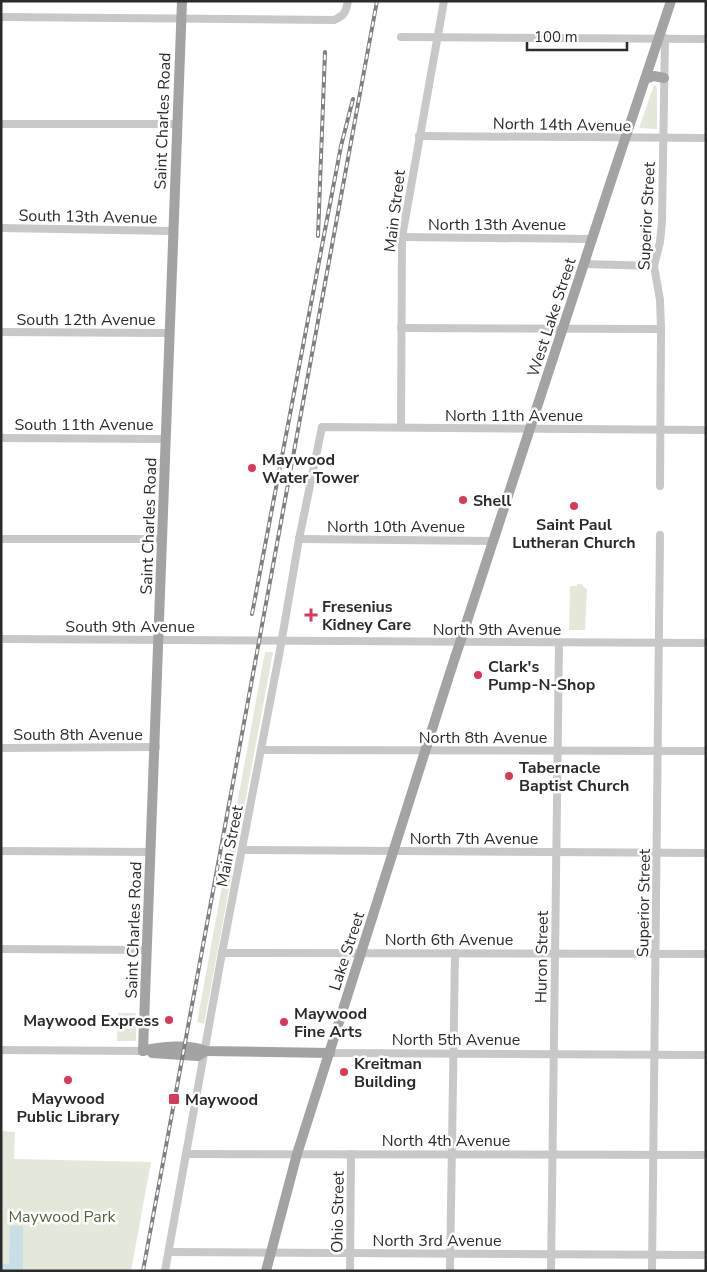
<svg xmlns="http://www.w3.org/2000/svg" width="707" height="1272" viewBox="0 0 707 1272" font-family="'Nunito Sans',sans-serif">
	<rect width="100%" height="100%" fill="#fff"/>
	<g fill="#e3e8da">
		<path d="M654 85 657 87V129L639 128Z"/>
		<path d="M577 584H581L587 590 585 630H569L570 586H577Z"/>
		<path d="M265 652H273L204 1024 197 1022Z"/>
		<path d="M118 1013H136V1041H117Z"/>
		<path d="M1 1131 15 1132 14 1159 151 1162 131 1271H1Z"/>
	</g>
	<path fill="#c7dee7" d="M10 1226H23V1271H1V1264H9Z"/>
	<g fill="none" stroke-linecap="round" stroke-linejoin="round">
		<g stroke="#c8c8c8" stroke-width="8">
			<path d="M1 17 334 20C344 16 346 12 348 1"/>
			<path d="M401 37 706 39"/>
			<path d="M1 124H177"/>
			<path d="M419 136 706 138"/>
			<path d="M1 228 173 231"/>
			<path d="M402 237 592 239"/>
			<path d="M584 264 654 266"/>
			<path d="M401 328 661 329"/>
			<path d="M1 332 170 333"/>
			<path d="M401 427 402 237 444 1"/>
			<path d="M1 438 166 439"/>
			<path d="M660 486 661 329 660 300 654 266 660 242 662 221 665 38"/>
			<path d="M1 539H162"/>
			<path d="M299 539 494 541"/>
			<path d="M1 639 706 643"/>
			<path d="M1 748 156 747"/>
			<path d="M261 750 706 751"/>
			<path d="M242 850 706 853"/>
			<path d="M1 851 151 852"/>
			<path d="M1 949 147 950"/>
			<path d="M222 953 706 954"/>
			<path d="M1 1050 143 1051"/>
			<path d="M330 1053 706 1055"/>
			<path d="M187 1154 706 1155"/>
			<path d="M169 1252 706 1255"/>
			<path d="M165 1271 222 953 280 650 299 539 322 427 706 430"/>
			<path d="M350 1271 351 1154"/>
			<path d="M450 1271 455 953"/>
			<path d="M551 1271 559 643"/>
			<path d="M652 1271 660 535"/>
		</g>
		<g stroke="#a3a3a3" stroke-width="10">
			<path d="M645 79 654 76 664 78"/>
			<path d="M143 1051 182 1"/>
			<path d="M143 1051C160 1046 190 1044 206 1051L330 1053"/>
			<path d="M152 1053 198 1056 206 1051"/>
			<path d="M266 1271 297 1154 449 676 609 187 671 1"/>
		</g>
		<g stroke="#808080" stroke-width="4">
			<g id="rail">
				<path d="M318 236 325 52"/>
				<path d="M252 614 341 146 353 99"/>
				<path d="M143 1271 377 1"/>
			</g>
		</g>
		<use href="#rail" stroke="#fff" stroke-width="2" stroke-dasharray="5.5" stroke-linecap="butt"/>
	</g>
	<g fill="#d73957" stroke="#fff" stroke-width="2">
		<circle cx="252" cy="468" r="5"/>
		<circle cx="463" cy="500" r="5"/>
		<circle cx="574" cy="506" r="5"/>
		<path d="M308.5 607.5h5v5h5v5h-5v5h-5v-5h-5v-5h5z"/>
		<circle cx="478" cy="675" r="5"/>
		<circle cx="509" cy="776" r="5"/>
		<circle cx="169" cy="1020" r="5"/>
		<circle cx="284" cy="1022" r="5"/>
		<circle cx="344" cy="1072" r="5"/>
		<circle cx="68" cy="1080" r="5"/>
		<rect x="168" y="1093" width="12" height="12" rx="2.5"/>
	</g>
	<g text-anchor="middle" stroke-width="5" stroke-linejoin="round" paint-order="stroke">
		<g font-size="16" fill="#2b2b2b" stroke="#fff">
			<text transform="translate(162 121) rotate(-88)" y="6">Saint Charles Road</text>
			<text transform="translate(562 124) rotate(1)" y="6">North 14th Avenue</text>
			<text transform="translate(394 211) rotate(-83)" y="6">Main Street</text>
			<text transform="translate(88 216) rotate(1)" y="6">South 13th Avenue</text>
			<text transform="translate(646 216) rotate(-87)" y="6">Superior Street</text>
			<text x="497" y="230">North 13th Avenue</text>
			<text transform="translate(551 317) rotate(-72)" y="6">West Lake Street</text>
			<text x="86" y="325">South 12th Avenue</text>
			<text x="514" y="421">North 11th Avenue</text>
			<text x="84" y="430">South 11th Avenue</text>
			<text transform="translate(148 526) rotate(-88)" y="6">Saint Charles Road</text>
			<text x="396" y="532">North 10th Avenue</text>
			<text x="130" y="632">South 9th Avenue</text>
			<text x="497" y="635">North 9th Avenue</text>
			<text x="78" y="740">South 8th Avenue</text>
			<text x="483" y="743">North 8th Avenue</text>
			<text x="474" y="844">North 7th Avenue</text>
			<text transform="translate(229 846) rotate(-79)" y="6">Main Street</text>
			<text transform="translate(643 903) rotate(-89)" y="6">Superior Street</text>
			<text transform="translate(133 930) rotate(-88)" y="6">Saint Charles Road</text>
			<text x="449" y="945">North 6th Avenue</text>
			<text transform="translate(346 951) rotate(-72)" y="6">Lake Street</text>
			<text transform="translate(541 957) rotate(-89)" y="6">Huron Street</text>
			<text x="456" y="1045">North 5th Avenue</text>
			<text x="446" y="1146">North 4th Avenue</text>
			<text transform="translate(337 1212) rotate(-89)" y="6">Ohio Street</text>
			<text x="437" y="1246">North 3rd Avenue</text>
		</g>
		<g font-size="16" font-weight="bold" fill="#2b2b2b" stroke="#fff" text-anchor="start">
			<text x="262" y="465">Maywood<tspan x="262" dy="18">Water Tower</tspan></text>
			<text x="473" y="506">Shell</text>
			<text x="574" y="530" text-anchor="middle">Saint Paul<tspan x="574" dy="18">Lutheran Church</tspan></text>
			<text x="322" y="612">Fresenius<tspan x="322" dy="18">Kidney Care</tspan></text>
			<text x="488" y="672">Clark's<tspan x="488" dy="18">Pump-N-Shop</tspan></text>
			<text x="519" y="773">Tabernacle<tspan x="519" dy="18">Baptist Church</tspan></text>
			<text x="294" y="1019">Maywood<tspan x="294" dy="18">Fine Arts</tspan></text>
			<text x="159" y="1026" text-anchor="end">Maywood Express</text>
			<text x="354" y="1069">Kreitman<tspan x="354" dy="18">Building</tspan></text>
			<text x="68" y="1104" text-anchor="middle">Maywood<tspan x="68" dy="18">Public Library</tspan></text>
			<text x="185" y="1105">Maywood</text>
		</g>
		<g font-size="16" fill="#53633d" stroke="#fff">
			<text x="62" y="1222">Maywood Park</text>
		</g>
	</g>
	<rect width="707" height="1272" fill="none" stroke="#2b2b2b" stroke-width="5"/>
	<path d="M527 42v8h100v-8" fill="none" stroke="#2b2b2b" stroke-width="2.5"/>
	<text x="534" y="42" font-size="15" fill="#2b2b2b" stroke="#ffffff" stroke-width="4" paint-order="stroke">100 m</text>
</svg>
